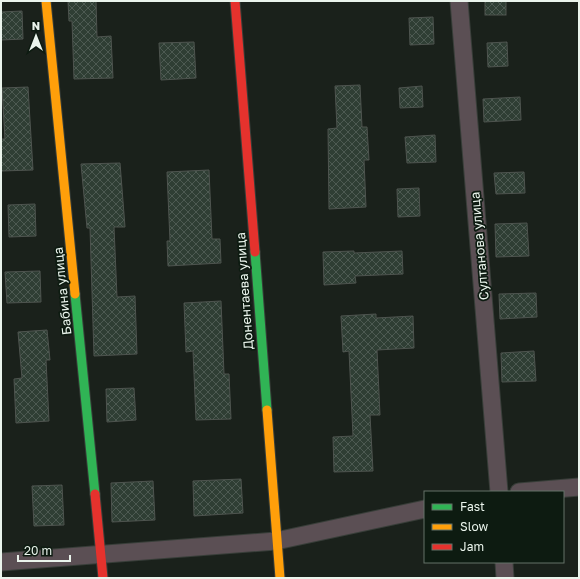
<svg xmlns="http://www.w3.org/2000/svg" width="580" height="579" viewBox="0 0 580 579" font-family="'Golos Text',sans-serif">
	<defs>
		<pattern id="building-cross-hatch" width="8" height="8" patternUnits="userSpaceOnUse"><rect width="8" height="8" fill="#2f3e34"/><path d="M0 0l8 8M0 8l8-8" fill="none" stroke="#4d5a52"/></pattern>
	</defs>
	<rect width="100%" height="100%" fill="#1a211b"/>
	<g fill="url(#building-cross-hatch)" stroke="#4e544f">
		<path d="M68 1H96L97 37 111 36 113 78 74 79 72 21H69Z"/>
		<rect x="485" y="1" width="21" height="14"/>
		<path d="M22 11 23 39 1 40V12Z"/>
		<path d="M433 17 434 44 410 45 409 18Z"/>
		<path d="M194 42 196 78 161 80 159 43Z"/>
		<path d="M507 42 508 66 488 67 487 43Z"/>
		<path d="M360 85 362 127H367L369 160H364L366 207 329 209 328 129 337 128 335 86Z"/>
		<path d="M422 86 423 107 400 108 399 88Z"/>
		<path d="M28 87 33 170 1 171V139H5L2 88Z"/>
		<path d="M520 97 521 120 484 122 483 99Z"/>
		<path d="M435 135 436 162 407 163 405 137Z"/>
		<path d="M120 163 125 227H114L117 297 135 296 137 354 94 356 90 228H87L81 164Z"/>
		<path d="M209 170 212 239H220L221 263 168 266 167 241H170L167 172Z"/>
		<path d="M524 172 525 193 496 194 494 173Z"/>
		<path d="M419 188 420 216 398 217 397 189Z"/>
		<path d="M35 204 36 236 9 237 8 205Z"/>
		<path d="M527 223 529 256 496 257 495 224Z"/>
		<path d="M354 251V253L402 251 403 274 355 276 356 283 324 285 323 252Z"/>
		<path d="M40 271 41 302 7 303 5 272Z"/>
		<path d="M536 293 537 317 500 319 499 294Z"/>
		<path d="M221 301 224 374H229L231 419 196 420 193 351 186 352 184 303Z"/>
		<path d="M376 314V318L413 316 414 348 377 350 380 415H370L373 471 334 472 333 437 353 436 349 351 343 352 341 316Z"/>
		<path d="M47 330 50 360H46L49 421 16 423 14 379 22 378 18 332Z"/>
		<path d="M534 351 536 381 502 382 501 353Z"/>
		<path d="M134 388 136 420 107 422 106 389Z"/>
		<path d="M241 479 243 513 194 516 193 481Z"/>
		<path d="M153 481 155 520 112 522 111 483Z"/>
		<path d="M62 485 64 525 34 526 32 486Z"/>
	</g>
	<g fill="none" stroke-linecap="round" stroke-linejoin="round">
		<g stroke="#383e39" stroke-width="19">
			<g id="street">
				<path d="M459 1 499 492"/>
				<path d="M519 492 579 487"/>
				<path d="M1 562 276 541 425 509"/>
				<path d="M504 562 505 578"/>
			</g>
		</g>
		<g stroke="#383e39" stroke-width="11">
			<g id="fast">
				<path d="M255 252 267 410"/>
				<path d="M75 294 95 494"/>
			</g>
		</g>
		<g stroke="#383e39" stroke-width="11">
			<g id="slow">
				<path d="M46 1 75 294"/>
				<path d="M267 410 280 578"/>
			</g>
		</g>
		<g stroke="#383e39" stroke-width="11">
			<g id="jam">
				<path d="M235 1 255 252"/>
				<path d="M95 494 103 578"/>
			</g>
		</g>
		<use href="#street" stroke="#5b4f54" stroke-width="17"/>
		<use href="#fast" stroke="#30b455" stroke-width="9"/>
		<use href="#slow" stroke="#ff9f0a" stroke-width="9"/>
		<use href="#jam" stroke="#e5322d" stroke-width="9"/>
	</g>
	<g text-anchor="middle" stroke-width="3.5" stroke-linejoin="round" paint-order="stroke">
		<g font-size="13" fill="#eaf4ec" stroke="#0d1b11">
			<text transform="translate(479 246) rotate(-95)" y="5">Султанова улица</text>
			<text transform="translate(62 291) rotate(-96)" y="5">Бабина улица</text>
			<text transform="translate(244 291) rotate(-94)" y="5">Донентаева улица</text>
		</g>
	</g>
	<rect width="580" height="579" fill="none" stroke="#eaf4ec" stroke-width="4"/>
	<rect x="424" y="491" width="140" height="72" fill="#0d1b11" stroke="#657269"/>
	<rect x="432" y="504" width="20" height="6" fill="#30b455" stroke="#657269"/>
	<text x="460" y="511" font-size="12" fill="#eaf4ec">Fast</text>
	<rect x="432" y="524" width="20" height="6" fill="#ff9f0a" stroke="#657269"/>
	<text x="460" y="531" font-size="12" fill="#eaf4ec">Slow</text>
	<rect x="432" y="544" width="20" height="6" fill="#e5322d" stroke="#657269"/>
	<text x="460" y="551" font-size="12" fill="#eaf4ec">Jam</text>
	<g transform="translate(36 36)" stroke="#0d1b11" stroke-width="3" paint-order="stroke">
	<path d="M0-3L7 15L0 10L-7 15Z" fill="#eaf4ec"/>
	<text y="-6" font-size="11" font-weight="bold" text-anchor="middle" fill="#eaf4ec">N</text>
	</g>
	<path d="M18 555v6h52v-6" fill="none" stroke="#eaf4ec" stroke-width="2"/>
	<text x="24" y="555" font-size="12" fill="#eaf4ec" stroke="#0d1b11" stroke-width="3" paint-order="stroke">20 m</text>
</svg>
